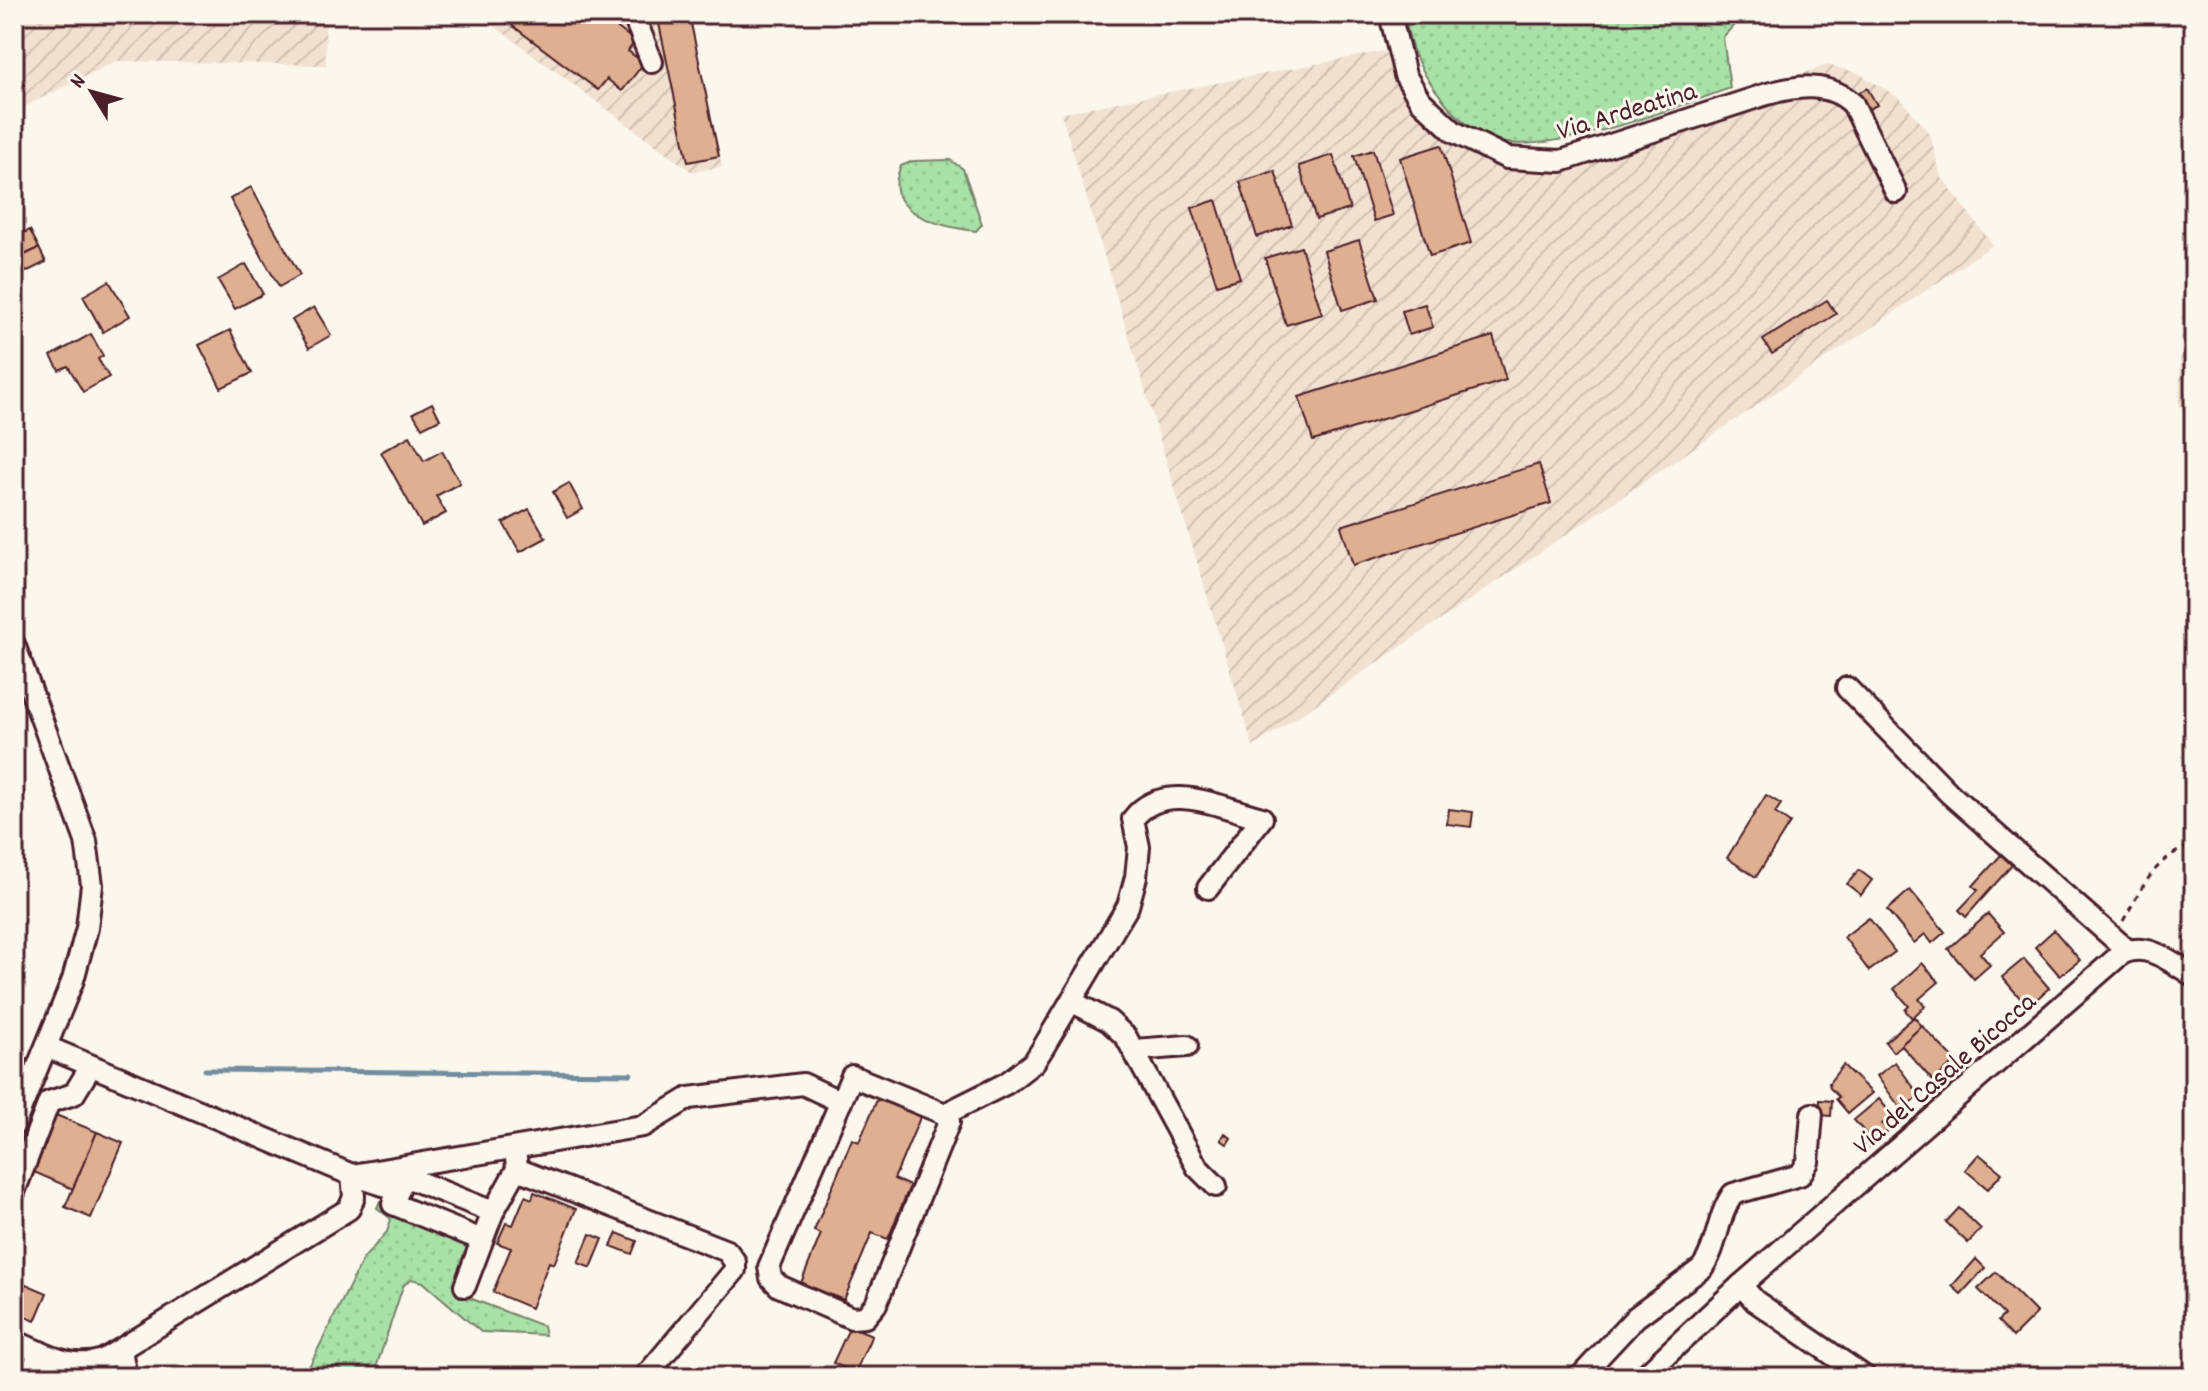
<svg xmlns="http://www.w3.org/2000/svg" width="2208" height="1391" viewBox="0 0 2208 1391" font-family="Dekko,sans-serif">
	<defs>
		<pattern id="industrial-furrows" width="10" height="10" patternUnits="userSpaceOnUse" patternTransform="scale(2)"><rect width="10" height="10" fill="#f2e1d0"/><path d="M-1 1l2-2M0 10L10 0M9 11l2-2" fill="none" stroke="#d1c1b3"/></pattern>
		<pattern id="grass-dots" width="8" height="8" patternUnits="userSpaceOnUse" patternTransform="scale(2)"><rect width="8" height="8" fill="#a8e2a8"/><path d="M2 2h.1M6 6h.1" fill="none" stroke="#92c191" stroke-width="1.8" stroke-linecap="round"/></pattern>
	</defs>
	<rect width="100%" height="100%" fill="#fbf7ec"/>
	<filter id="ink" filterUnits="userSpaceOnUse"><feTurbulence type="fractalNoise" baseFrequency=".0125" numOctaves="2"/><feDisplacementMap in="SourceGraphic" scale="16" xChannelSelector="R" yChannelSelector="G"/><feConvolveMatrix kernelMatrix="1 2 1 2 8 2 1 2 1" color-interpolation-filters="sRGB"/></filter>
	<g filter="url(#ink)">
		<g fill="url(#industrial-furrows)">
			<path d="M14 14H325L326 65 116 61 14 112Z"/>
			<path d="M478 14H690L722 167 692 172Z"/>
			<path d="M1384 51 1418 112 1442 133 1475 156 1513 170 1828 65 1858 73 1900 98 1930 134 1941 176 1993 245 1253 747 1061 113Z"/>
			<path d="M2194 120V418L2179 405 2185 203Z"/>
		</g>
		<g fill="url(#grass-dots)" stroke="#79806a" stroke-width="2">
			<path d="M1405 14H1744L1723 37 1730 88C1678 107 1544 158 1493 140 1461 129 1424 80 1413 50 1408 39 1407 26 1405 14Z"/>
			<path d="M950 160 963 169 982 224 976 231C942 227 879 213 901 166L913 161Z"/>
			<path d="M380 1201 465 1240 467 1252 459 1294 543 1326 545 1335 481 1332 423 1282 411 1279 403 1286 373 1377H304L363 1259 387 1232 391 1219 377 1208Z"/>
		</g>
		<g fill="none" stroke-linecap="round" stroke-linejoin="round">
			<path stroke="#728ca0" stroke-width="5" d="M205 1070 631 1074"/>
		</g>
		<g fill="#deaf90" stroke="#4a1f2b" stroke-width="2">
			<path d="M497 14H599L635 41 628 51 644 63 622 91 607 79 598 90Z"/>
			<path d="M657 14H689L719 156 688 162Z"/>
			<path d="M1867 88 1877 105 1863 112 1854 95Z"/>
			<path d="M1441 145 1471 243 1430 256 1400 158Z"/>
			<path d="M1373 150 1393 215 1374 221 1354 156Z"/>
			<path d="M1333 155 1350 209 1316 219 1299 166Z"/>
			<path d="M1275 171 1292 225 1257 237 1240 182Z"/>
			<path d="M251 187 300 275 279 287 230 199Z"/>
			<path d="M1216 200 1240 278 1217 285 1192 208Z"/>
			<path d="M30 230 39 248 14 260V237Z"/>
			<path d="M1359 240 1378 299 1342 310 1324 251Z"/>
			<path d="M1301 247 1322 314 1286 325 1265 258Z"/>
			<path d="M39 248 46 262 14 278V260Z"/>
			<path d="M246 264 263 294 235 309 218 280Z"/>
			<path d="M109 281 130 316 103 332 83 296Z"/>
			<path d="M1827 300 1836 314 1772 354 1763 340Z"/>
			<path d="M1425 304 1433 327 1409 335 1402 311Z"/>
			<path d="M314 307 331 335 309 348 292 320Z"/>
			<path d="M230 330 252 373 221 388 199 345Z"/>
			<path d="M91 334 103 356 98 359 109 377 83 392 68 366 59 370 51 356Z"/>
			<path d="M1493 336 1506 380 1313 441 1299 397Z"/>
			<path d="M432 403 440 419 422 428 413 413Z"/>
			<path d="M410 436 424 461 442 451 460 483 436 496 446 513 422 526 381 452Z"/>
			<path d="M1539 464 1551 503 1353 565 1341 526Z"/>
			<path d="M569 483 583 509 567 518 553 492Z"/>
			<path d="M529 509 546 538 520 552 503 523Z"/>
			<path d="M1766 795 1781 804 1775 813 1790 823 1756 877 1727 858Z"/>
			<path d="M1449 809 1473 812 1471 827 1447 824Z"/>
			<path d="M2001 855 2012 865 1966 917 1959 910 1978 890 1973 886Z"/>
			<path d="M1859 870 1872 880 1861 895 1847 884Z"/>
			<path d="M1910 890 1945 932 1932 943 1925 934 1914 943 1887 910Z"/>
			<path d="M1988 914 2004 932 1980 953 1990 965 1974 979 1948 949Z"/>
			<path d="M1869 918 1895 952 1869 971 1844 937Z"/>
			<path d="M2054 930 2080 960 2060 976 2035 947Z"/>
			<path d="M2024 959 2049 988 2028 1007 2002 977Z"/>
			<path d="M1922 963 1939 982 1919 999 1925 1006 1912 1018 1905 1010 1909 1006 1894 989Z"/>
			<path d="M1914 1017 1922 1026 1893 1052 1885 1042Z"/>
			<path d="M1922 1026 1956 1061 1933 1081 1901 1045Z"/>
			<path d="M1895 1062 1920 1096 1901 1109 1877 1076Z"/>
			<path d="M1843 1065 1872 1093 1848 1113 1836 1099 1839 1097 1830 1088 1829 1083Z"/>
			<path d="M879 1095 922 1113 894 1179 910 1186 888 1239 872 1233 844 1300 801 1283 821 1234 814 1231 852 1139 859 1142Z"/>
			<path d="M1879 1099 1893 1116 1882 1124 1888 1131 1869 1147 1861 1137 1866 1134 1854 1120Z"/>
			<path d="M1820 1100 1832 1101 1831 1116 1819 1115Z"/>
			<path d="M51 1113 97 1132 73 1189 27 1169Z"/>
			<path d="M97 1132 123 1143 91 1218 65 1207Z"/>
			<path d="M1225 1133 1231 1138 1227 1144 1221 1140Z"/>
			<path d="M1979 1154 2002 1173 1988 1189 1965 1170Z"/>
			<path d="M534 1192 576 1209 554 1264 549 1262 531 1308 493 1292 511 1248 497 1243 506 1223 513 1225 525 1196 532 1199Z"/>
			<path d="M1959 1208 1981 1229 1968 1243 1946 1222Z"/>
			<path d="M617 1233 637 1241 632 1254 611 1246Z"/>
			<path d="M590 1234 603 1239 591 1268 578 1263Z"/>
			<path d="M1976 1259 1985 1268 1961 1294 1952 1286Z"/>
			<path d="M1996 1272 2037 1313 2013 1337 1998 1321 2004 1315 1978 1289Z"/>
			<path d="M14 1279 47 1293 35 1321 14 1312Z"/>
			<path d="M850 1326 872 1335 855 1373 833 1363Z"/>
		</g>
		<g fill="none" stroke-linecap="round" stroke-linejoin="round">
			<g stroke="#4a1f2b" stroke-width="26">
				<g id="minor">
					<path d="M633 14 652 62"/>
					<path d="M1390 14 1405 75 1420 100 1454 132 1507 158 1561 161 1767 94C1796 86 1829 81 1853 104L1896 192"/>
					<path d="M14 644 86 841 92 885 87 928 73 980 14 1125"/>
					<path d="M1847 688 1950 794 2127 950"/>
					<path d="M1071 1001 1109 1021 1126 1037 1197 1167 1216 1186"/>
					<path d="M47 1047 352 1175 399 1190"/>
					<path d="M1135 1050 1187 1046"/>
					<path d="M945 1114 949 1122 876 1304 865 1317 852 1318 779 1286 771 1278 769 1267 852 1076 945 1114 1007 1083 1034 1062 1043 1048 1128 906 1136 877 1139 847 1133 819C1164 778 1222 808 1262 818L1208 888"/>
					<path d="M517 1169 727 1251 735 1262V1270L645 1377"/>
					<path d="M14 1192 49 1102 74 1094 91 1066"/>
					<path d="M482 1240 393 1204 404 1176 493 1212"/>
					<path d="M1741 1285 2120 955C2145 939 2173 963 2194 976"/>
					<path d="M465 1286 493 1212 517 1169 516 1158"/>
					<path d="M14 1341C44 1353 71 1371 103 1360L349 1209 354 1197 352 1175 643 1126 689 1098 803 1084 841 1102"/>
					<path d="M121 1350 126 1377"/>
					<path d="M29 1377 40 1352"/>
					<path d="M1580 1377 1636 1317 1702 1268C1718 1246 1717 1216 1733 1194L1800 1175 1808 1162 1812 1114"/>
					<path d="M1643 1377 1741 1285 1755 1301 1865 1377"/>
				</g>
			</g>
			<path stroke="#4a1f2b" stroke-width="3" stroke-dasharray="6 6" stroke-linecap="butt" d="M2123 921C2142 889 2155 855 2194 845"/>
			<use href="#minor" stroke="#fbf7ec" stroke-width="20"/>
		</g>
	</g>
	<g text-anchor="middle" stroke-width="6" stroke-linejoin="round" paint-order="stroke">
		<g font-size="28" fill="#4a1f2b" stroke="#fbf7ec">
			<text transform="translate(1626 109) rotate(-17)" y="10">Via Ardeatina</text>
			<text transform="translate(1943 1072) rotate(-41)" y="10">Via del Casale Bicocca</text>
		</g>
	</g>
	<rect width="2208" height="1391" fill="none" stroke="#fbf7ec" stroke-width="48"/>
	<rect x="24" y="24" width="2160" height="1343" fill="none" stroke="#4a1f2b" stroke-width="3" filter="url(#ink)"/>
	<g transform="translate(92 92) rotate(307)" stroke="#fbf7ec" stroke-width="6" paint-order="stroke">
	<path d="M0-6L14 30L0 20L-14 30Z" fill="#4a1f2b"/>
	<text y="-12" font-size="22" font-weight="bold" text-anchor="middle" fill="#4a1f2b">N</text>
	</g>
</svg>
